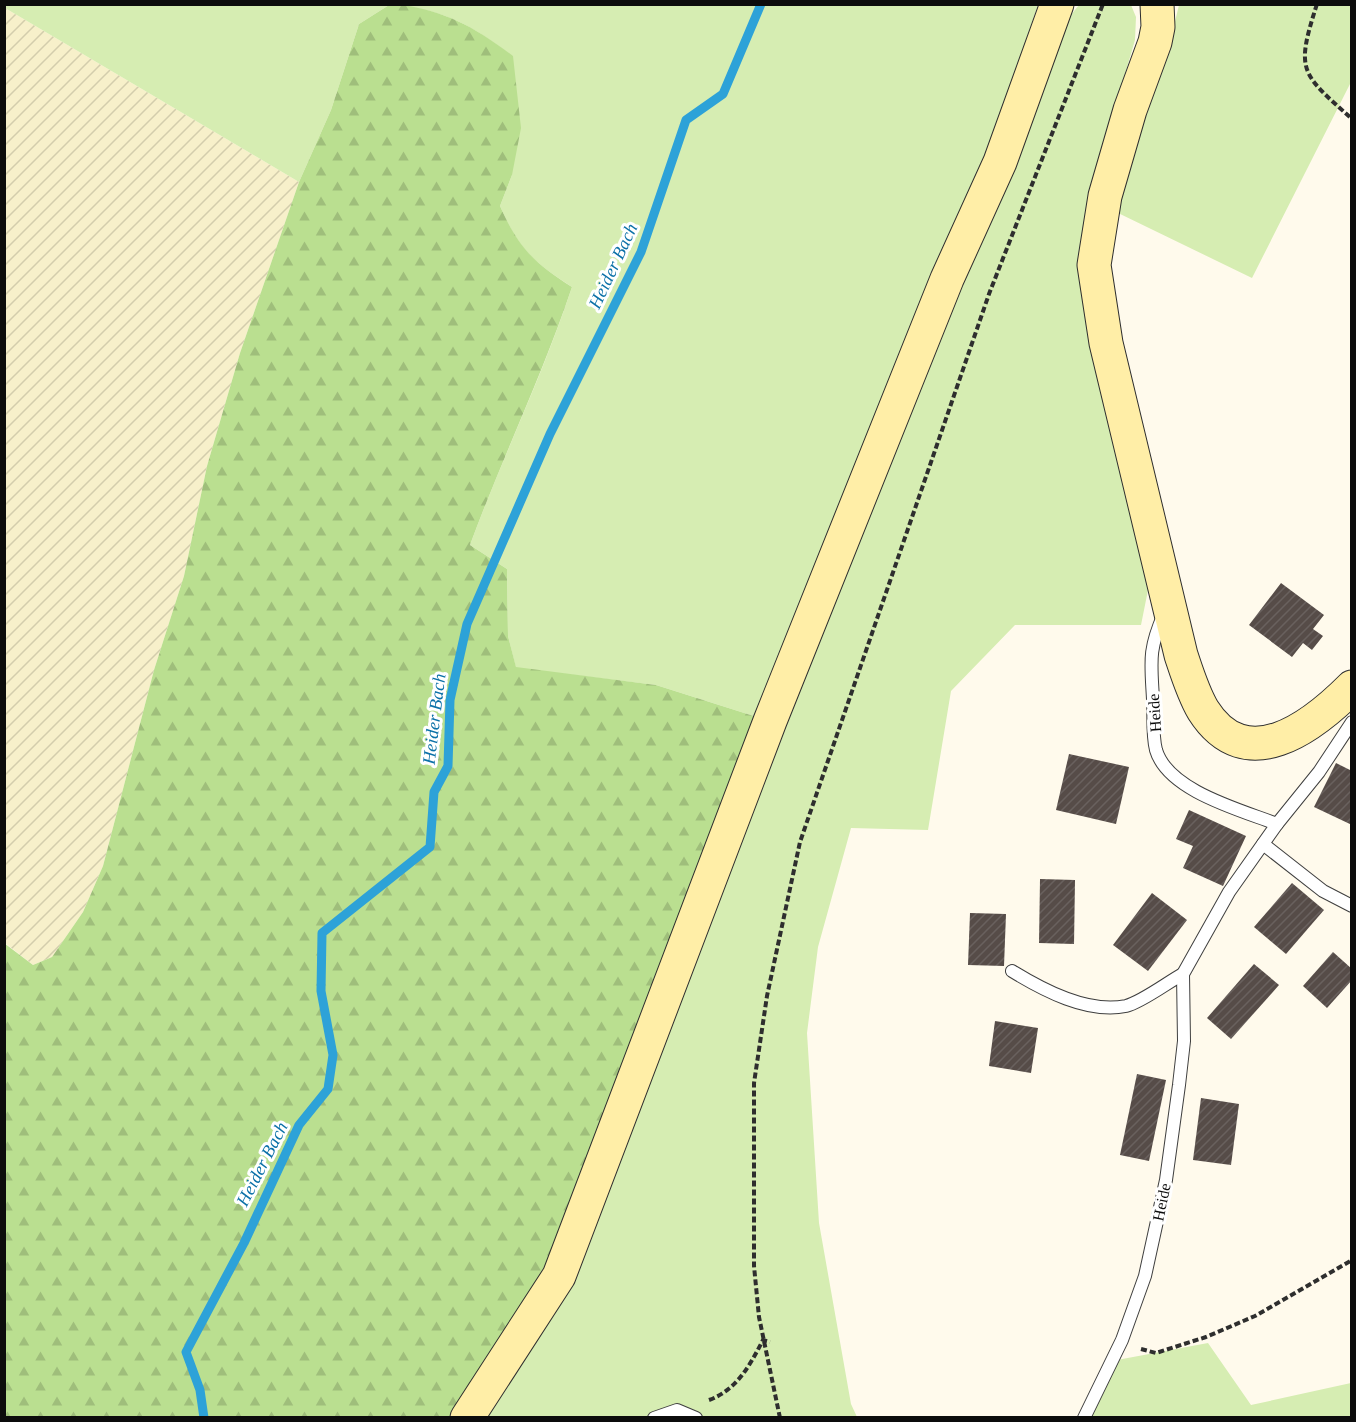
<svg xmlns="http://www.w3.org/2000/svg" width="1356" height="1422" viewBox="0 0 1356 1422" font-family="Georgia,serif">
	<defs>
		<pattern id="farmland-furrows" width="10" height="10" patternUnits="userSpaceOnUse" patternTransform="scale(1.5)"><rect width="10" height="10" fill="#f7f0ca"/><path d="M-1 1l2-2M0 10L10 0M9 11l2-2" fill="none" stroke="#d3cdac"/></pattern>
		<pattern id="forest-firs" width="22" height="20" patternUnits="userSpaceOnUse" patternTransform="scale(1.5)"><rect width="22" height="20" fill="#badf90"/><path d="M5 1l3.5 6h-7zM16 11l3.5 6h-7z" fill="#9fbe7b"/></pattern>
		<pattern id="building-hatch" width="6" height="6" patternUnits="userSpaceOnUse" patternTransform="scale(1.5)"><rect width="6" height="6" fill="#564c48"/><path d="M-1 1l2-2M0 6l6-6M5 7l2-2" fill="none" stroke="#69615e"/></pattern>
	</defs>
	<rect width="100%" height="100%" fill="#fffaec"/>
	<path fill="url(#farmland-furrows)" d="M5 8 299 182 240 353 207 466 184 576 154 670 103 866 83 912 52 957 33 965 5 943Z"/>
	<g fill="#d6edb2">
		<path d="M5 4 389 5 359 24 331 110 299 182 5 8Z"/>
		<path d="M399 5H1038L985 158 766 720 656 685 516 668 508 636 507 569 470 545C502 458 543 375 572 287 533 262 518 248 500 206L512 175V56C473 26 448 12 399 5Z"/>
		<path d="M1079 5H1131L1136 17 1135 40 1091 191 1149 585 1141 625H1015L951 691 928 830 851 828 818 947 807 1033 819 1223 851 1404 857 1417 469 1418 882 456 991 223 1065 22Z"/>
		<path d="M1179 5H1351V82L1252 278 1116 212 1132 147 1169 46Z"/>
		<path d="M1208 1343 1251 1405 1351 1383V1417L1091 1418 1117 1360Z"/>
	</g>
	<path fill="url(#forest-firs)" d="M398 4C448 12 473 26 513 56L521 128 512 175 500 206C518 247 534 263 572 287 543 374 502 458 470 545L507 569 508 636 516 667 656 685 766 720 583 1211 467 1417H5L4 943 33 965 52 957 83 912 103 866 154 670 184 576 207 466 240 353 299 182 331 110 359 24 389 5Z"/>
	<g fill="none" stroke-linecap="round" stroke-linejoin="round">
		<path stroke="#2da2d8" stroke-width="9" d="M204 1418 200 1390 186 1352 244 1243 299 1125 328 1089 333 1055 321 991 322 933 430 847 434 792 448 766 450 700 467 624 550 434 641 252 686 120 723 94 761 4"/>
	</g>
	<g fill="url(#building-hatch)">
		<path d="M1281 583 1324 615 1313 629 1323 636 1312 650 1303 643 1292 657 1249 625Z"/>
		<path d="M1069 754 1129 767 1116 824 1056 810Z"/>
		<path d="M1336 763 1352 771V825L1314 807Z"/>
		<path d="M1189 810 1246 836 1223 886 1183 868 1193 846 1176 839Z"/>
		<path d="M1040 879 1075 880 1074 944 1039 943Z"/>
		<path d="M1292 883 1324 910 1286 954 1254 927Z"/>
		<path d="M1152 893 1187 920 1148 971 1113 945Z"/>
		<path d="M970 913 1006 914 1004 966 968 965Z"/>
		<path d="M1333 952 1352 969V980L1327 1008 1303 986Z"/>
		<path d="M1254 964 1279 985 1231 1039 1207 1018Z"/>
		<path d="M995 1021 1038 1028 1031 1073 989 1066Z"/>
		<path d="M1137 1074 1166 1080 1149 1161 1120 1155Z"/>
		<path d="M1201 1098 1239 1104 1231 1165 1193 1160Z"/>
	</g>
	<g fill="none" stroke-linecap="round" stroke-linejoin="round">
		<g stroke="#3f3f3f" stroke-width="14">
			<g id="service">
				<path d="M1164 614C1148 650 1151 662 1153 699 1154 715 1152 735 1156 750 1168 791 1241 810 1277 824"/>
				<path d="M1263 844 1323 891 1352 906"/>
				<path d="M1012 971C1043 990 1088 1014 1126 1006 1142 1002 1168 982 1183 974"/>
				<path d="M654 1418 677 1410 696 1418"/>
				<path d="M1084 1418 1122 1340 1145 1276 1166 1180 1179 1085 1184 1041 1183 974 1229 892 1277 824 1319 772 1352 722"/>
			</g>
		</g>
		<g stroke="#2e2e2e" stroke-width="35">
			<g id="secondary">
				<path d="M1157 4 1158 27 1155 42 1130 110 1105 196 1094 265 1106 343 1181 655C1187 673 1193 693 1203 710 1246 778 1312 727 1352 687"/>
				<path d="M467 1418 559 1276 770 721 947 279 1000 162 1057 4"/>
			</g>
		</g>
		<g stroke="#2e2e2e" stroke-width="4" stroke-dasharray="6 3" stroke-linecap="butt">
			<path d="M1317 4C1295 72 1301 73 1352 119"/>
			<path d="M1141 1349 1156 1353 1206 1337 1255 1316 1352 1260"/>
			<path d="M709 1400C737 1390 750 1365 763 1340L770 1342"/>
			<path d="M780 1418 759 1317 754 1266V1083L767 996 800 842 989 294 1103 4"/>
		</g>
		<use href="#service" stroke="#fff" stroke-width="12"/>
		<use href="#secondary" stroke="#ffeea7" stroke-width="33"/>
	</g>
	<g text-anchor="middle" stroke-width="6" stroke-linejoin="round" paint-order="stroke">
		<g font-size="16" fill="#0c0c0c" stroke="#fff">
			<text transform="translate(1154 713) rotate(-94)" y="6">Heide</text>
			<text transform="translate(1161 1202) rotate(-78)" y="6">Heide</text>
		</g>
		<g font-size="18" font-style="italic" fill="#0c71a8" stroke="#fff">
			<text transform="translate(613 266) rotate(-65)" y="6">Heider Bach</text>
			<text transform="translate(434 719) rotate(-83)" y="6">Heider Bach</text>
			<text transform="translate(262 1164) rotate(-63)" y="6">Heider Bach</text>
		</g>
	</g>
	<rect width="1356" height="1422" fill="none" stroke="#0c0c0c" stroke-width="12"/>
</svg>
